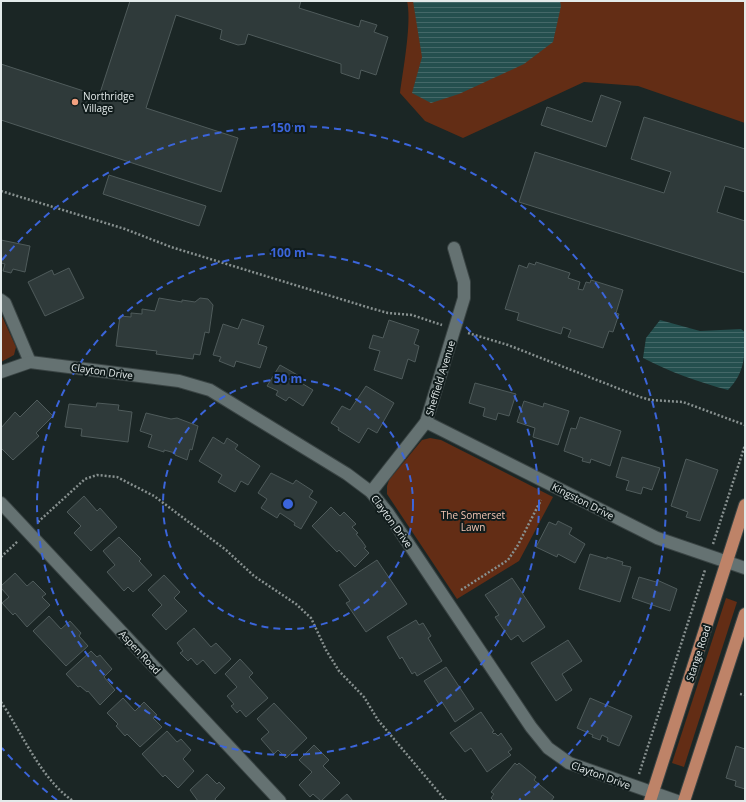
<svg xmlns="http://www.w3.org/2000/svg" width="746" height="802" viewBox="0 0 746 802" font-family="'Open Sans',sans-serif">
	<defs>
		<pattern id="water-rules" width="6" height="5" patternUnits="userSpaceOnUse"><rect width="6" height="5" fill="#244f4e"/><path d="M0 2.5h6" fill="none" stroke="#446868"/></pattern>
	</defs>
	<rect width="100%" height="100%" fill="#1b2625"/>
	<g fill="#632d15">
		<path d="M407 1H745V123L638 86 584 82 463 138 425 121 400 93C403 70 412 22 407 1Z"/>
		<path d="M1 314 16 347 14 355 1 362Z"/>
		<path d="M430 438 441 440 553 497 519 561 457 599 387 494V486L389 480 422 440Z"/>
		<path d="M726 598 737 602 684 767 672 763Z"/>
	</g>
	<g fill="url(#water-rules)">
		<path d="M413 1H560L561 6 553 42 524 64 459 94 431 103 412 93 422 57Z"/>
		<path d="M660 320 700 331 741 329 745 332C745 355 745 373 728 390 698 382 670 372 643 358L646 338Z"/>
	</g>
	<g fill="#2f3a3a" stroke="#4f5b5b">
		<path d="M130 1H301L299 8 359 27 361 20 377 25 374 32 388 37 376 75 361 70 359 79 341 73V64L248 34 245 44 238 45 220 39 222 30 176 15 146 108 238 138 221 192 1 120V64L99 96Z"/>
		<path d="M601 95 621 102 606 147 541 125 547 107 592 122Z"/>
		<path d="M644 117 745 149V192L725 186 717 212 745 221V273L519 202 535 152 664 193 671 172 631 159Z"/>
		<path d="M109 175 206 206 199 226 103 194Z"/>
		<path d="M1 240 30 246 25 272 13 269 11 273 3 271 5 264 1 263Z"/>
		<path d="M536 262 570 273 568 278 580 282 578 289 583 290 586 282 590 283 591 280 623 290 616 313 619 314 613 332 609 331 603 348 568 337 571 330 563 327 561 334 517 320 519 313 505 309 519 265 527 268 529 263 535 265Z"/>
		<path d="M69 268 84 298 45 316 28 282 52 270 54 275Z"/>
		<path d="M159 298 182 302V300L195 302 200 298 208 299 213 305 209 333 205 332 200 355 194 354 193 359 156 354 157 351 116 346 120 316 131 317V313L142 314V309L155 311Z"/>
		<path d="M242 319 264 326 258 344 267 347 260 368 236 361 234 367 219 361 221 357 213 355 223 324 238 329Z"/>
		<path d="M389 320 419 330 414 344 419 346 415 362 408 359 402 379 374 370 380 351 369 348 373 335 383 338Z"/>
		<path d="M280 365 301 377 298 381 313 390 303 406 289 397 286 401 276 395 278 391 267 386Z"/>
		<path d="M475 383 516 394 509 416 498 413 496 420 483 416 485 408 469 403Z"/>
		<path d="M366 386 394 403 377 433 368 428 359 443 338 430 339 428 331 423 342 406 350 410Z"/>
		<path d="M37 400 53 416 36 433 39 436 13 460 1 448V428L15 412 20 417Z"/>
		<path d="M524 401 543 407 544 403 569 411 558 445 533 437 535 428 517 422Z"/>
		<path d="M97 403 119 405 118 410 132 412 128 442 81 436 82 429 65 427 69 404 96 407Z"/>
		<path d="M146 413 171 419 177 418 198 426 192 450 190 449 187 460 175 455V453L164 450V452L148 447 152 435 140 431Z"/>
		<path d="M580 417 621 431 610 466 591 459 590 463 582 461 583 458 564 451 571 428 576 429Z"/>
		<path d="M213 437 224 444 227 438 238 445 235 449 260 466 248 485 241 481 235 492 218 482 222 475 199 461Z"/>
		<path d="M622 457 660 468 652 490 643 487 641 494 626 490 629 481 616 477Z"/>
		<path d="M686 459 718 470 700 521 686 517 688 512 671 506Z"/>
		<path d="M271 473 293 484 296 480 313 491 309 497 317 502 301 529 294 525 295 523 280 513 277 518 261 508 267 499 258 493Z"/>
		<path d="M84 496 97 511 100 508 117 527 91 551 74 533 81 526 67 512Z"/>
		<path d="M331 507 340 516 344 512 356 524 352 527 358 533 356 534 362 541 366 547 364 548 369 553 355 567 339 550 337 552 312 526Z"/>
		<path d="M558 521 572 528 569 534 585 544 575 563 558 554 557 557 536 547 549 522 556 525Z"/>
		<path d="M119 537 141 559 139 561 152 575 133 592 128 587 124 591 107 572 115 565 103 551Z"/>
		<path d="M590 554 607 559V557L623 562 622 565 631 567 620 602 579 589Z"/>
		<path d="M377 560 407 604 366 632 346 603 350 601 339 585Z"/>
		<path d="M15 573 27 586 33 581 46 594 42 597 50 605 27 627 15 613 13 615 2 603 9 597 1 588V586Z"/>
		<path d="M164 575 180 592 174 598 187 611 166 630 152 615 162 605 148 590Z"/>
		<path d="M639 577 656 582 657 580 677 589 670 611 632 598Z"/>
		<path d="M512 578 545 627 523 642 518 635 511 640 495 617 499 615 485 595Z"/>
		<path d="M49 616 61 629 70 621 81 633 79 636 88 646 66 666 33 631Z"/>
		<path d="M416 620 419 625 423 623 431 636 428 638 442 661 417 676 415 672 412 674 402 657 400 659 387 637Z"/>
		<path d="M194 628 211 647 216 643 231 659 215 674 203 660 197 665 191 658 188 661 180 653 183 651 177 643Z"/>
		<path d="M568 640 582 661 562 674 572 690 556 701 531 663Z"/>
		<path d="M91 651 97 657 100 655 112 669 104 677 115 690 100 705 88 691 87 692 80 686 78 687 66 674Z"/>
		<path d="M240 659 253 673 249 677 268 698 246 717 240 710 237 713 231 706 234 704 227 696 237 687 225 674Z"/>
		<path d="M446 667 474 709 455 722 442 702 439 704 424 681Z"/>
		<path d="M123 698 135 711 144 702 157 715 153 718 162 727 140 747 127 734 125 736 116 726 118 724 107 713Z"/>
		<path d="M590 698 632 716 619 746 607 741 608 738 602 735 600 740 592 737 593 735 577 728Z"/>
		<path d="M274 703 307 738 286 758 278 750 274 754 261 739 269 732 257 719Z"/>
		<path d="M481 712 494 731 492 732 494 734 495 733 498 736 501 733 512 749 508 752 511 755 487 772 471 748 465 752 450 733Z"/>
		<path d="M167 731 177 742 181 739 191 750 183 759 194 771 178 788 165 775 163 777 142 754Z"/>
		<path d="M314 745 329 760 323 766 340 783 321 801 313 794 310 797 299 785 312 772 299 760Z"/>
		<path d="M736 746 745 749V789L735 786 736 781 726 778Z"/>
		<path d="M515 763 517 765 519 763 536 777 534 780 554 797 551 801H494L491 798 494 794 491 792Z"/>
		<path d="M207 774 217 784 219 782 225 788 215 799 216 801H198L190 790Z"/>
		<path d="M347 794 353 801H339Z"/>
	</g>
	<g fill="none" stroke-linecap="round" stroke-linejoin="round">
		<g stroke="#3a4444" stroke-width="14">
			<g id="minor">
				<path d="M1 300 5 303 30 362"/>
				<path d="M1 372 30 362 179 381 210 390 347 474 371 492 388 513 531 727 548 748 569 763 677 801"/>
				<path d="M426 422 657 538 745 568"/>
				<path d="M371 492 426 422 464 298V282L454 248"/>
				<path d="M1 503 280 801"/>
			</g>
		</g>
		<g stroke="#3a4444" stroke-width="14">
			<g id="major">
				<path d="M650 801 745 505"/>
				<path d="M684 801 745 614"/>
			</g>
		</g>
		<g stroke="#87908f" stroke-width="2.5" stroke-dasharray="2 2" stroke-linecap="butt">
			<path d="M1 191 125 229 171 247 370 308 388 313 412 315 442 325"/>
			<path d="M468 333 508 345 640 397 651 400 683 402 745 425"/>
			<path d="M38 522 85 479 97 475 117 477 154 496 226 550 254 576 296 604 311 618 326 650 339 671 364 697 378 720 446 801"/>
			<path d="M713 544 745 445"/>
			<path d="M1 557 18 541"/>
			<path d="M461 590 508 560 518 545 541 500"/>
			<path d="M740 694 745 695"/>
			<path d="M1 702C23 734 40 778 73 801"/>
			<path d="M639 774 705 570"/>
		</g>
		<use href="#minor" stroke="#657272" stroke-width="12"/>
		<use href="#major" stroke="#be8368" stroke-width="12"/>
	</g>
	<g fill="none" stroke="#3b65db" stroke-width="2" stroke-dasharray="7 5">
		<circle cx="288" cy="504" r="125"/>
		<circle cx="288" cy="504" r="251"/>
		<path d="M57 800A376 376 0 0 1 2 748M2 260A376 376 0 1 1 519 800"/>
	</g>
	<circle fill="#f2a07f" stroke="#111c1c" stroke-width="1.5" cx="75" cy="102" r="4"/>
	<g text-anchor="middle" stroke-width="4" stroke-linejoin="round" paint-order="stroke">
		<g font-size="10" fill="#e3eaea" stroke="#111c1c" text-anchor="start">
			<text x="83" y="100">Northridge<tspan x="83" dy="12">Village</tspan></text>
		</g>
		<g font-size="10" fill="#e3eaea" stroke="#111c1c">
			<text transform="translate(102 371) rotate(8)" y="4">Clayton Drive</text>
			<text transform="translate(440 378) rotate(-73)" y="4">Sheffield Avenue</text>
			<text transform="translate(583 501) rotate(27)" y="4">Kingston Drive</text>
			<text transform="translate(392 521) rotate(54)" y="4">Clayton Drive</text>
			<text transform="translate(140 652) rotate(47)" y="4">Aspen Road</text>
			<text transform="translate(698 653) rotate(-72)" y="4">Stange Road</text>
			<text transform="translate(601 775) rotate(20)" y="4">Clayton Drive</text>
		</g>
		<g font-size="10" fill="#f4c6b3" stroke="#111c1c">
			<text x="473" y="519">The Somerset<tspan x="473" dy="12">Lawn</tspan></text>
		</g>
	</g>
	<circle cx="288" cy="504" r="6" fill="#3b65db" stroke="#111c1c" stroke-width="2"/>
	<g font-size="12" text-anchor="middle" font-weight="bold" fill="#3b65db" stroke="#111c1c" stroke-width="4" stroke-linejoin="round" paint-order="stroke">
		<text x="288" y="132">150 m</text>
		<text x="288" y="257">100 m</text>
		<text x="288" y="383">50 m</text>
	</g>
	<rect width="746" height="802" fill="none" stroke="#e3eaea" stroke-width="4"/>
</svg>
